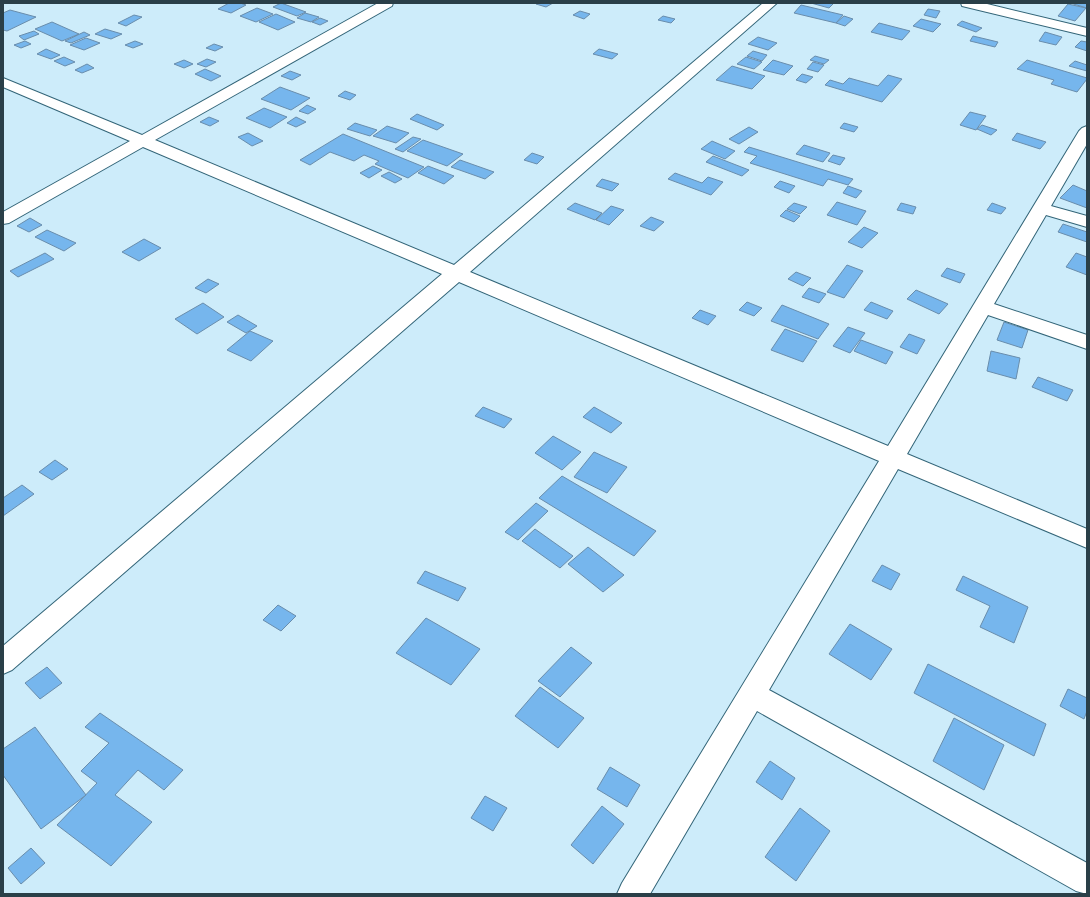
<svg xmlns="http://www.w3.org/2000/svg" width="1090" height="897" viewBox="0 0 1090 897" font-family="Mulish,sans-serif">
	<rect width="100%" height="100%" fill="#cdecfa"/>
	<g fill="#76b6ed" stroke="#698dac">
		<path d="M229 3H240L246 5 231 13 218 9Z"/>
		<path d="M281 3 306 12 297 16 273 7Z"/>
		<path d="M539 3H553L546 7 536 4Z"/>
		<path d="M811 3H830L833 4 829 8Z"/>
		<path d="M1070 3H1087V8Z"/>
		<path d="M1068 4 1086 8 1075 21 1058 16Z"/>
		<path d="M801 5 843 15 836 23 794 13Z"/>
		<path d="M257 8 273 14 256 22 240 16Z"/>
		<path d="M928 9 940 11 936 18 924 15Z"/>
		<path d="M10 10 36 17 7 31 3 30V13Z"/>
		<path d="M580 11 590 14 584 19 573 15Z"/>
		<path d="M305 13 319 17 311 22 297 18Z"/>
		<path d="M276 14 295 22 278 30 259 22Z"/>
		<path d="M134 15 142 17 126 26 118 23Z"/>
		<path d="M663 16 675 19 671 23 658 20Z"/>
		<path d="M844 16 853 19 845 26 836 23Z"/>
		<path d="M320 18 328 21 320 25 312 22Z"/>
		<path d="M921 19 941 24 933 32 913 26Z"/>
		<path d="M962 21 982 28 976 32 957 25Z"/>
		<path d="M52 22 79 34 62 41 35 29Z"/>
		<path d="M879 23 910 31 902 40 871 32Z"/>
		<path d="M105 29 122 34 111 39 95 34Z"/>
		<path d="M34 31 39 34 24 40 19 36Z"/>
		<path d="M84 32 90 35 71 43 65 41Z"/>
		<path d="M1045 32 1062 37 1056 45 1039 41Z"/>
		<path d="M973 36 998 42 995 47 970 41Z"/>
		<path d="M758 37 777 43 768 50 748 44Z"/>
		<path d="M86 38 100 43 84 50 70 45Z"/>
		<path d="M25 41 31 44 21 48 14 45Z"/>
		<path d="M135 41 143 44 133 48 125 45Z"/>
		<path d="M1081 41 1087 42V51L1075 47Z"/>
		<path d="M214 44 223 47 215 51 206 48Z"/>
		<path d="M46 49 60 55 51 59 37 54Z"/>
		<path d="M599 49 618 54 612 59 593 54Z"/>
		<path d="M753 51 767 55 762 61 747 56Z"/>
		<path d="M815 56 829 60 824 64 810 60Z"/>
		<path d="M64 57 75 62 65 66 54 61Z"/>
		<path d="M746 57 762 62 754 69 737 64Z"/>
		<path d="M207 59 216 62 206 67 197 64Z"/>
		<path d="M184 60 193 64 184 68 174 64Z"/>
		<path d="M773 60 793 66 784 75 763 70Z"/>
		<path d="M1027 60 1087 78V79L1077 92 1051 84 1054 80 1017 69Z"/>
		<path d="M1075 61 1087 65V71L1069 66Z"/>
		<path d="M813 62 824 65 818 72 807 69Z"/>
		<path d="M87 64 94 68 82 73 75 70Z"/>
		<path d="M732 66 765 76 752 89 716 80Z"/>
		<path d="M205 69 221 76 211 81 195 74Z"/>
		<path d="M290 71 301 75 292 80 281 76Z"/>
		<path d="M802 74 813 77 806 83 796 80Z"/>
		<path d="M888 75 902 79 882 102 825 85 830 80 843 84 849 78 878 86Z"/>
		<path d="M280 87 310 98 291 110 261 99Z"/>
		<path d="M345 91 356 95 350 100 338 96Z"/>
		<path d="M307 105 316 109 308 114 299 111Z"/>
		<path d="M264 108 287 117 270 128 246 118Z"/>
		<path d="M970 112 986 116 976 130 960 125Z"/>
		<path d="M417 114 444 125 437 130 410 119Z"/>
		<path d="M209 117 219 121 210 126 200 122Z"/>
		<path d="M296 117 306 122 296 127 287 123Z"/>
		<path d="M355 123 377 130 370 136 347 129Z"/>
		<path d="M844 123 858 127 854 132 840 128Z"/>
		<path d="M982 125 997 130 991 135 977 129Z"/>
		<path d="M387 126 409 133 396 143 373 136Z"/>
		<path d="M749 127 758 132 739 144 729 139Z"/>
		<path d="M248 133 263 141 252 146 238 137Z"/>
		<path d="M1017 133 1046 142 1040 149 1012 140Z"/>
		<path d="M343 134 424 167 408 178 375 164 379 161 364 155 354 161 330 152 310 165 300 160Z"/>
		<path d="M413 137 421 139 403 152 395 149Z"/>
		<path d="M423 140 463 154 447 166 407 151Z"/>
		<path d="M712 141 735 151 725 159 701 149Z"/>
		<path d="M804 145 830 153 823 162 796 154Z"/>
		<path d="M749 147 853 179 848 185 828 179 823 186 750 163 757 156 744 152Z"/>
		<path d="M532 153 544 157 537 164 524 160Z"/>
		<path d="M833 155 845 158 840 165 828 161Z"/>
		<path d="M713 156 749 170 742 176 706 162Z"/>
		<path d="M460 160 494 172 485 179 451 167Z"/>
		<path d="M373 166 382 170 369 178 360 173Z"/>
		<path d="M428 166 454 176 444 184 418 173Z"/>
		<path d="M389 172 402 179 395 183 381 176Z"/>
		<path d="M675 173 702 183 708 177 723 182 711 195 668 179Z"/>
		<path d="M602 179 619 184 612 191 596 186Z"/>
		<path d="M780 181 795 186 789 193 774 187Z"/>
		<path d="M1073 185 1087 191V208L1060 198Z"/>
		<path d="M848 186 862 191 856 198 843 193Z"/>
		<path d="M837 202 866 211 857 225 827 215Z"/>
		<path d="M575 203 602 213 595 220 567 209Z"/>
		<path d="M794 203 807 207 800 214 787 209Z"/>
		<path d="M901 203 916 207 913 214 897 210Z"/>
		<path d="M992 203 1006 208 1001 214 987 210Z"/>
		<path d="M611 206 624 210 609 225 596 220Z"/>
		<path d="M786 210 800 216 794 222 780 216Z"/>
		<path d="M651 217 664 222 654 231 640 226Z"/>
		<path d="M30 218 42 225 29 232 17 226Z"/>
		<path d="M1063 224 1087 232V242L1058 232Z"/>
		<path d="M864 227 878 233 862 248 848 242Z"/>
		<path d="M47 230 76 243 64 251 35 237Z"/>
		<path d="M144 239 161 248 139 261 122 252Z"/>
		<path d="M45 253 54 259 18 277 10 271Z"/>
		<path d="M1076 253 1087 257V275L1066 267Z"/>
		<path d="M847 265 863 271 844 298 827 292Z"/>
		<path d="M947 268 965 274 960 283 941 276Z"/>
		<path d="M796 272 811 278 803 286 788 279Z"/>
		<path d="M208 279 219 284 206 293 195 288Z"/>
		<path d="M809 288 826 294 819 303 802 297Z"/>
		<path d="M916 290 948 304 939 314 907 299Z"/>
		<path d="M747 302 762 308 754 316 739 310Z"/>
		<path d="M871 302 893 311 887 319 864 310Z"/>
		<path d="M203 303 224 317 197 334 175 319Z"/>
		<path d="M782 305 829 324 818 339 771 321Z"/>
		<path d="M700 310 716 316 708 325 692 318Z"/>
		<path d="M238 315 257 326 246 333 227 322Z"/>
		<path d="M1004 322 1028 330 1022 348 997 340Z"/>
		<path d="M848 327 865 333 850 353 833 346Z"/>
		<path d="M785 329 817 341 803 362 771 350Z"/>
		<path d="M250 331 273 341 251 361 227 350Z"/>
		<path d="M909 334 925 340 917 354 900 347Z"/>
		<path d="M861 340 893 352 886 364 854 351Z"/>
		<path d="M991 351 1020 358 1016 379 987 371Z"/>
		<path d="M1038 377 1073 390 1067 401 1032 387Z"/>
		<path d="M483 407 512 419 504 428 475 416Z"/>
		<path d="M594 407 622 423 611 433 583 417Z"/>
		<path d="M553 436 581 452 562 470 535 453Z"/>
		<path d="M594 452 627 467 607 493 574 477Z"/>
		<path d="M55 460 68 469 52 480 39 472Z"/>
		<path d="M562 476 656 531 634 556 539 498Z"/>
		<path d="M22 485 34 494 3 516V498Z"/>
		<path d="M536 503 548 511 518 540 505 532Z"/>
		<path d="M535 529 573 556 560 568 522 541Z"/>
		<path d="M588 547 624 575 603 592 568 564Z"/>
		<path d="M882 565 900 574 891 590 872 581Z"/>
		<path d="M425 571 466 588 458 601 417 583Z"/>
		<path d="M963 576 1028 607 1014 643 980 627 990 606 956 590Z"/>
		<path d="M278 605 296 616 281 631 263 620Z"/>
		<path d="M426 618 480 649 451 685 396 653Z"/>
		<path d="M850 624 892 649 871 680 829 654Z"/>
		<path d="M571 647 592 663 560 697 538 681Z"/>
		<path d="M928 664 1046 724 1034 756 914 693Z"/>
		<path d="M47 667 62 683 40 699 25 683Z"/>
		<path d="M540 687 584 718 558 748 515 716Z"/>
		<path d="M1068 689 1087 698V711L1084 719 1060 706Z"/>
		<path d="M100 713 183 770 164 790 138 770 115 795 152 822 111 866 57 825 97 783 81 771 109 743 85 727Z"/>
		<path d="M954 718 1004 745 984 790 933 761Z"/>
		<path d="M35 727 86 795 41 829 3 775V749Z"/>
		<path d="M770 761 795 778 782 800 756 782Z"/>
		<path d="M610 767 640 785 627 807 597 789Z"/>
		<path d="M485 796 507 808 493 831 471 818Z"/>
		<path d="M602 806 624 824 593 864 571 845Z"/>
		<path d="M800 808 830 831 796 881 765 857Z"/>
		<path d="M31 848 45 863 21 884 8 868Z"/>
	</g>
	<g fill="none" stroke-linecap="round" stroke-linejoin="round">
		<g stroke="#336578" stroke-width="2">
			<g id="minor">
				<path d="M378 3H393L392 6 155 140 454 265 763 3H777L470 272 888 446 1079 131 1082 128 1087 126V144L1051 206 1087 216V227L1046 215 994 304 1087 335V349L988 315 907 454 1087 529V548L898 469 769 690 1087 863V894L1076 891 757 711 650 894H617L622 883 879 461 459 282 12 670 3 674V646L442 274 143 147 9 223 3 224V212L130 141 3 87V78L142 135Z"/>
				<path d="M961 3H983L1087 28V36L962 6Z"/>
			</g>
		</g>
		<use href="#minor" fill="#fff" fill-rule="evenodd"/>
	</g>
	<rect width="1090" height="897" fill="none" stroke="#2a3f48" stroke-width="8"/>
</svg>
